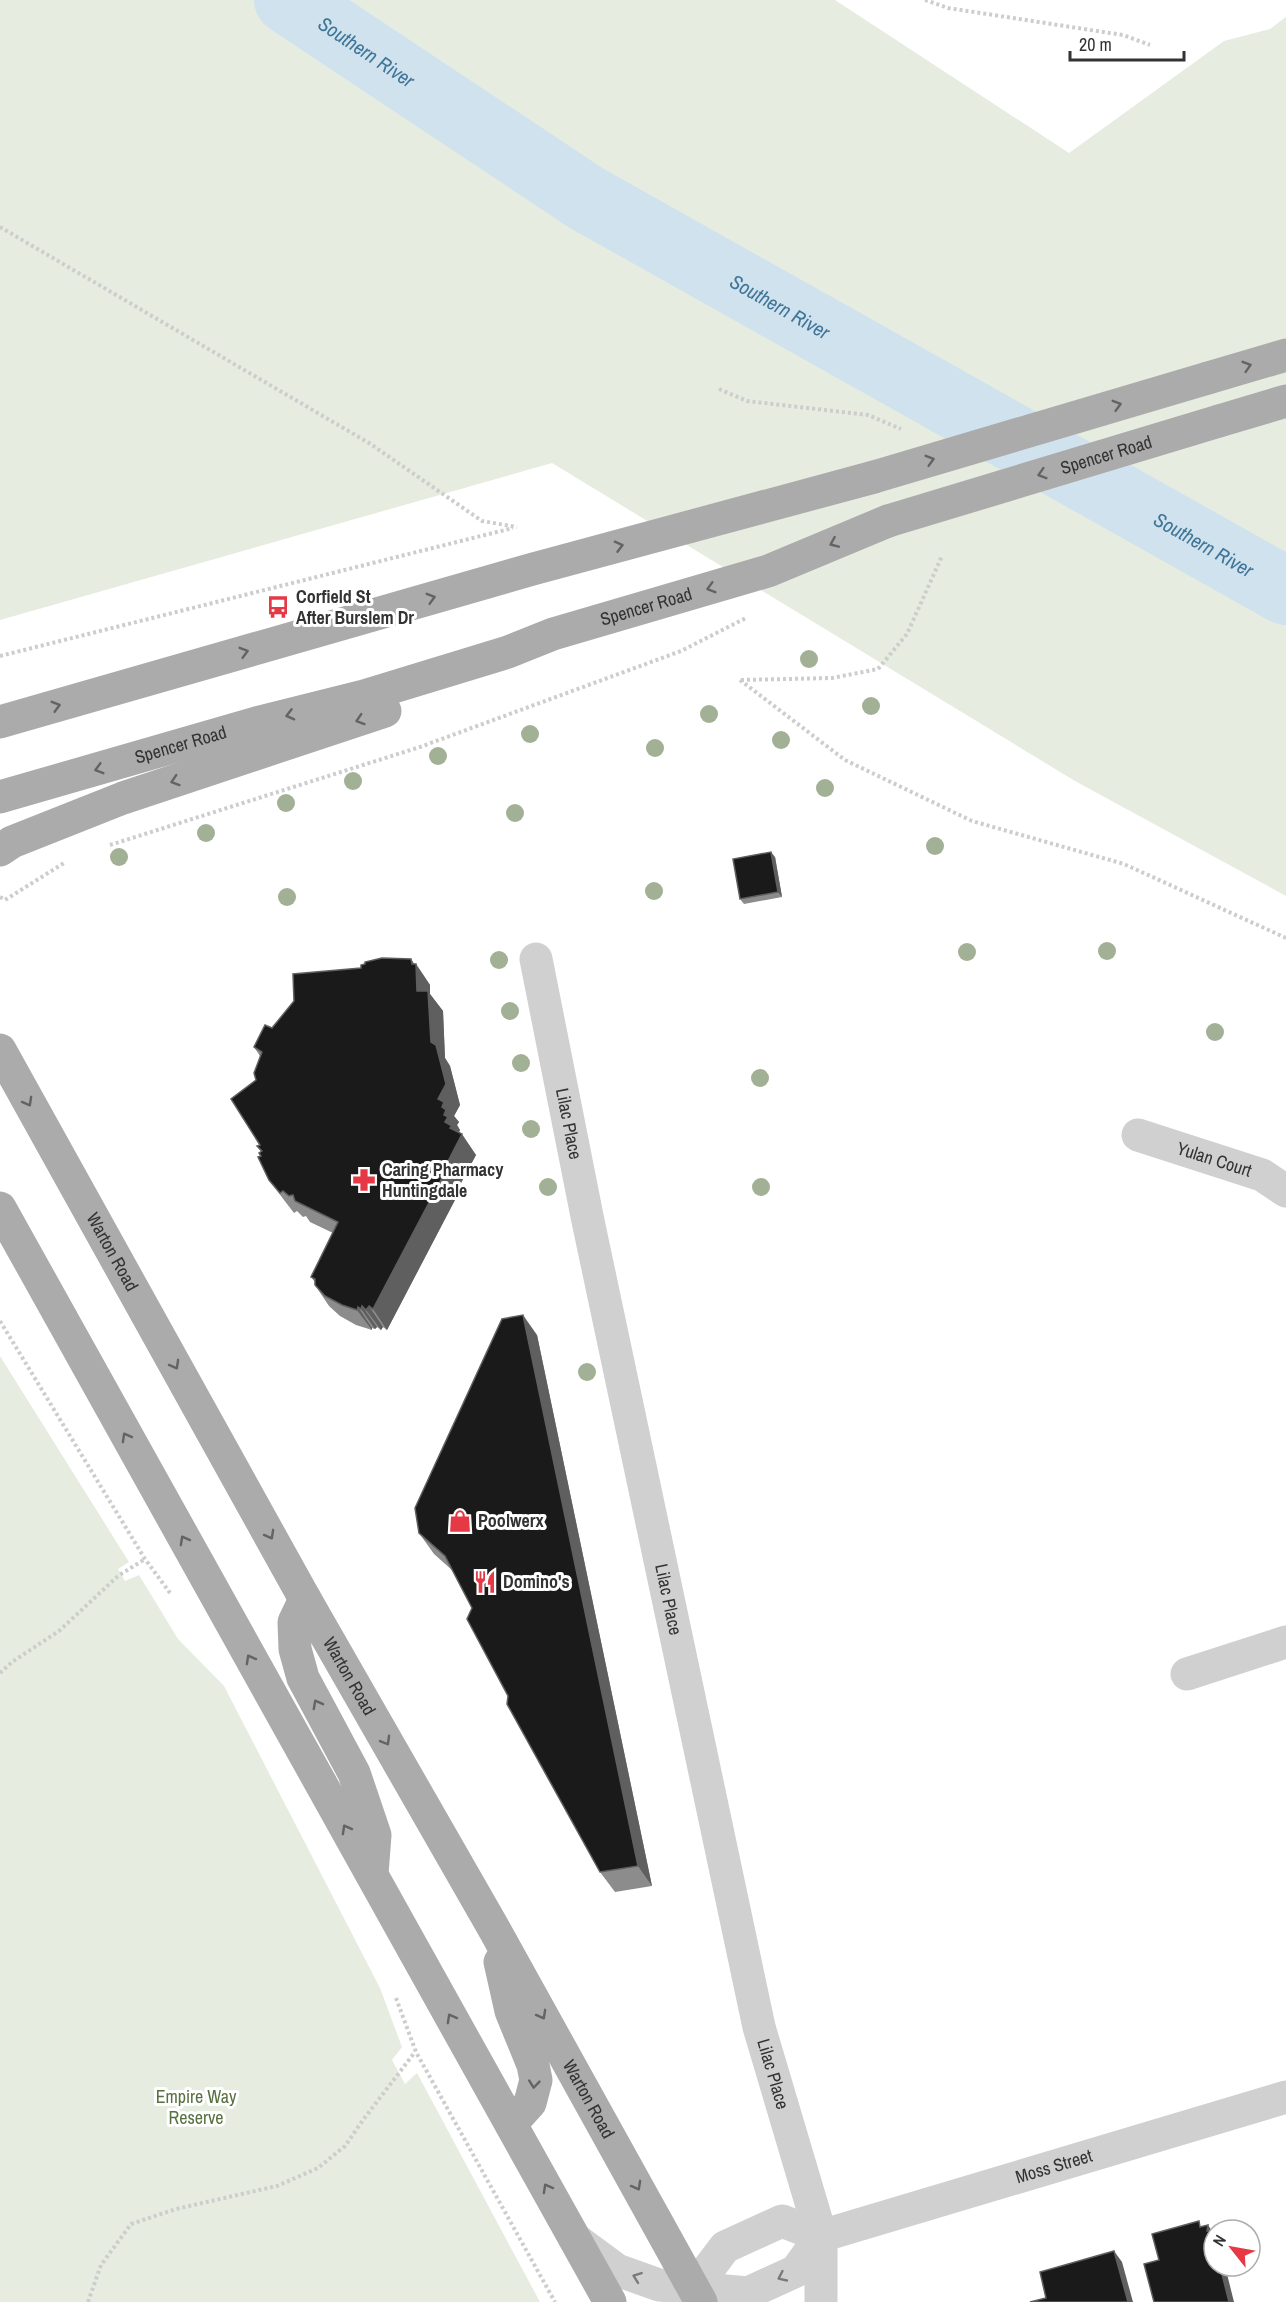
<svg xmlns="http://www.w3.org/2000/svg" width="1286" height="2302" viewBox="0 0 1286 2302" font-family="'Archivo Narrow',sans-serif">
	<rect width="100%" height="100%" fill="#fff"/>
	<g fill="#e6ecdf">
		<path d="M0 0H835L1069 153 1224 41 1270 29 1286 17V896L1075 781 552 463 0 620Z"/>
		<path d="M0 1356 129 1562 118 1569 125 1581 139 1575 178 1639 224 1686 380 1988 402 2047 392 2060 405 2084 417 2073 540 2302H0Z"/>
	</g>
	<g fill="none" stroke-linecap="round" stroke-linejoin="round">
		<path stroke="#cfe2ee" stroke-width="68" id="s1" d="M288 0 586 198 1286 591"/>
		<g stroke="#cdcdcd" stroke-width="4" stroke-dasharray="3 3" stroke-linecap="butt">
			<path d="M925 0 948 8 1123 35 1150 45"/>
			<path d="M0 227 369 443 482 521 517 527"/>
			<path d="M719 389 747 401 868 415 901 429"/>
			<path d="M0 656 513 528"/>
			<path d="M740 680 845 760 972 821 1124 864 1286 938"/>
			<path d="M741 680 832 678 878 669 907 634 942 556"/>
			<path d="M110 845 420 747 681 651 746 618"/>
			<path d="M0 897 5 900 64 863"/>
			<path d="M0 1321 145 1559 170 1593"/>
			<path d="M0 1673 12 1662 59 1631 118 1576 145 1559"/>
			<path d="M396 1998 416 2052 555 2302"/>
			<path d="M88 2302 101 2265 131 2224 176 2209 277 2186 318 2168 345 2146 363 2120 415 2052"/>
		</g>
		<g stroke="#d0d0d0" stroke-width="33">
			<path id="s2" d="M536 959 588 1221 759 2027 821 2236V2302"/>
			<path id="s3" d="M1138 1135 1262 1175 1286 1191"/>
			<path d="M1187 1674 1286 1642"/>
			<path id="s4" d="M575 2239 617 2270 659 2285 748 2293 796 2271 821 2236 1286 2097"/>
			<path d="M689 2302 694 2288 725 2247 782 2221 821 2236"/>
		</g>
		<g stroke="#ababab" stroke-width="33">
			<path d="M1208 378 1286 355"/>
			<path d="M1219 421 1286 401"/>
			<path d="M0 722 533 569 874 477"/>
			<path id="s5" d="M0 797 256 723 364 696 508 652 553 634 768 571 888 521"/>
			<path d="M0 850 12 842 123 798 385 711"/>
			<path id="s6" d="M0 1050 305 1599 493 1927 701 2302"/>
			<path d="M0 1208 610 2302"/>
			<path d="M305 1599 294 1622 295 1649 303 1678 354 1773 375 1835 372 1874"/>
			<path d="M500 1962 511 2011 533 2065 536 2080 530 2103 511 2124"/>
		</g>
		<g stroke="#ababab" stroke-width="33">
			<path d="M874 477 1208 378"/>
			<path id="s7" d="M888 521 1219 421"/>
		</g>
	</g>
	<g fill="#a2b095">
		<circle cx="809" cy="659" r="9"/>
		<circle cx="871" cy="706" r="9"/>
		<circle cx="709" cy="714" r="9"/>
		<circle cx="530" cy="734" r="9"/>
		<circle cx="781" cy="740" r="9"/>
		<circle cx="655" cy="748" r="9"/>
		<circle cx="438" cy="756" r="9"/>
		<circle cx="353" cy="781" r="9"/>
		<circle cx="825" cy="788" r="9"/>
		<circle cx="286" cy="803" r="9"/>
		<circle cx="515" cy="813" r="9"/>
		<circle cx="206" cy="833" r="9"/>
		<circle cx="935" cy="846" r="9"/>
		<circle cx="119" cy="857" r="9"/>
		<circle cx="654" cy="891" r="9"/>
		<circle cx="287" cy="897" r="9"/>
		<circle cx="1107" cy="951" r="9"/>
		<circle cx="967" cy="952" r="9"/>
		<circle cx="499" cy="960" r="9"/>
		<circle cx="510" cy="1011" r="9"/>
		<circle cx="1215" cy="1032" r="9"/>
		<circle cx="521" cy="1063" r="9"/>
		<circle cx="760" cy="1078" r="9"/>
		<circle cx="531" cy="1129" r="9"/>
		<circle cx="548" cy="1187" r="9"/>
		<circle cx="761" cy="1187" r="9"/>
		<circle cx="587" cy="1372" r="9"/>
	</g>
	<g fill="#8c8c8c">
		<path d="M775 857 782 897 744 904 740 899Z"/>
		<path d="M411 959 414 964H416L430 985V994L443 1011 445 1058 450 1066 460 1105 454 1116 459 1122 457 1125 460 1130 459 1132 476 1155 454 1196 456 1198 387 1330 383 1327 381 1330 377 1327 375 1329 372 1328V1330L356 1325 340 1316 329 1306 315 1285V1282L311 1277 333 1233 310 1222 306 1216 303 1217 297 1211 294 1213 284 1200 269 1180 261 1156V1152L257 1146 260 1145 256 1080 260 1056 254 1047 272 1028 361 968Z"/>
		<path d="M537 1335 652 1886 615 1892 600 1872 508 1696 472 1608 453 1571 434 1554 419 1533Z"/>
	</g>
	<g fill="#5f5f5f">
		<path d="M771 852 775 857 782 897 778 892Z"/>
		<path d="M411 959 416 967V964L430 985V994L443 1011 445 1058 450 1066 460 1105 454 1116 459 1122 457 1125 460 1130 459 1132 462 1134 476 1155 454 1196 456 1198 387 1330 373 1309 440 1177 445 1122 438 1099Z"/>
		<path d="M362 1306 377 1327 375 1329 361 1309Z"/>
		<path d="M369 1306 383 1327 381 1330 366 1310Z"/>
		<path d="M358 1307 372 1328V1330L357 1310Z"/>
		<path d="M523 1315 537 1335 652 1886 638 1866Z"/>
		<path d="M1208 2225 1214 2234V2243L1207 2231Z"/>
		<path d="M1114 2251 1122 2262 1133 2302H1128Z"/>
		<path d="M1220 2266H1225L1234 2302H1229Z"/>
	</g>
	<g fill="#1a1a1a" stroke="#5f5f5f" stroke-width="1.5">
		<path d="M771 852 778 892 740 899 733 859Z"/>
		<path d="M382 958 411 959 412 964H416L417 991H428L431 1042 436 1045 446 1084 438 1099 444 1102 442 1107 446 1110 444 1115 448 1117 445 1122 452 1126 450 1128 462 1134 440 1177 442 1178 373 1309 369 1306 366 1310 362 1306 361 1309 358 1307 357 1310 342 1305 325 1296 315 1285V1279L311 1277 338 1222 295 1201 293 1195 289 1196 283 1191 280 1193 269 1180 258 1157 261 1156 259 1153 262 1151 257 1146 260 1145 231 1099 256 1080 254 1073 262 1052 254 1047 265 1025 272 1028 294 1001 293 974 361 968V965L365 964V962Z"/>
		<path d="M523 1315 638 1866 600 1872 507 1704 508 1696 467 1619 472 1608 445 1556 419 1533 415 1508 502 1319Z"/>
		<path d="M1199 2221 1200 2227 1208 2225 1207 2231H1211L1214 2243V2266H1220L1229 2302H1154L1144 2264 1159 2260 1152 2234Z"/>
		<path d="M1114 2251 1128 2302H1030L1046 2298 1040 2272Z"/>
	</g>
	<defs><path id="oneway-chevron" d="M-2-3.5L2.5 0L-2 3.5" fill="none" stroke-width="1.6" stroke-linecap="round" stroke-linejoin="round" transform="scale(1.5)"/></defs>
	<g stroke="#636363">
		<use href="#oneway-chevron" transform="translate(1247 366) rotate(-17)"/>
		<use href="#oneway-chevron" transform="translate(1117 405) rotate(-16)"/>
		<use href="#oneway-chevron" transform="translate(930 460) rotate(-16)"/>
		<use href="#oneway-chevron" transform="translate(1042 474) rotate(163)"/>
		<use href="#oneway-chevron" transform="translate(834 543) rotate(157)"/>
		<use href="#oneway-chevron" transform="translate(619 546) rotate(-15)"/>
		<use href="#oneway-chevron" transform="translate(711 588) rotate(164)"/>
		<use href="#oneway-chevron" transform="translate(431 598) rotate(-16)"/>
		<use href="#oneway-chevron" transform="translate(244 652) rotate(-16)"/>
		<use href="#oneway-chevron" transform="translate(56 706) rotate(-16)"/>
		<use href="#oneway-chevron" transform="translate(290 715) rotate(166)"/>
		<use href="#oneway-chevron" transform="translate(360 720) rotate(162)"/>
		<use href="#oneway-chevron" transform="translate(99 769) rotate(164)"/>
		<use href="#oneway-chevron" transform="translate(175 781) rotate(162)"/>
		<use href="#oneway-chevron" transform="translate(28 1102) rotate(61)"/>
		<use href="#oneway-chevron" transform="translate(175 1365) rotate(61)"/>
		<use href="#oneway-chevron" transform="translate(126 1437) rotate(-119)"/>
		<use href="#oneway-chevron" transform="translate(270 1535) rotate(61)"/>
		<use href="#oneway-chevron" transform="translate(184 1540) rotate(-119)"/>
		<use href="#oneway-chevron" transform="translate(250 1659) rotate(-119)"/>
		<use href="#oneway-chevron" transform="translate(317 1704) rotate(-118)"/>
		<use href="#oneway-chevron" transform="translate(386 1741) rotate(60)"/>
		<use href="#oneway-chevron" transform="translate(346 1829) rotate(-119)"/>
		<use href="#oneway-chevron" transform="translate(542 2015) rotate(61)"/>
		<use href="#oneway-chevron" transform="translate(451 2018) rotate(-119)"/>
		<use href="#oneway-chevron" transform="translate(534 2084) rotate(96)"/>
		<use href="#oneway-chevron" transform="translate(637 2186) rotate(61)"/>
		<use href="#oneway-chevron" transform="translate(547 2188) rotate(-119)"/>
	</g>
	<g stroke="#7a7a7a">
		<use href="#oneway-chevron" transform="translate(637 2277) rotate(-160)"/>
		<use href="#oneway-chevron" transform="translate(782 2277) rotate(155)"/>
	</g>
	<defs>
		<g id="bus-bare" transform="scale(1.8)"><path d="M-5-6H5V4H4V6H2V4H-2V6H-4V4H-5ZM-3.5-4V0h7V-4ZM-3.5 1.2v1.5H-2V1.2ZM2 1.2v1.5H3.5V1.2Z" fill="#e63946" stroke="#fff" stroke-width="2.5" paint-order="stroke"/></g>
		<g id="pharmacy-bare" transform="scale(1.8)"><path d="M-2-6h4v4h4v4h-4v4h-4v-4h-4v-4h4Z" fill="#e63946" stroke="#fff" stroke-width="2.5" paint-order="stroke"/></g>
		<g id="shop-bare" transform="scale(1.8)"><path d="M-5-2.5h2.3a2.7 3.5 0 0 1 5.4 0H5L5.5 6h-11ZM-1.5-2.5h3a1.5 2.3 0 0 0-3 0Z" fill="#e63946" stroke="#fff" stroke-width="2.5" paint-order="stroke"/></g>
		<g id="restaurant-bare" transform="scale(1.8)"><path d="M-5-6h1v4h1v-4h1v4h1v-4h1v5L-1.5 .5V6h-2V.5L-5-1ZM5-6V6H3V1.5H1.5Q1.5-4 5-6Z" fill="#e63946" stroke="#fff" stroke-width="2.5" paint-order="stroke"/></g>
	</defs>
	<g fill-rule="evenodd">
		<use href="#bus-bare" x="278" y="607"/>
		<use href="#pharmacy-bare" x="364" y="1180"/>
		<use href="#shop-bare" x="460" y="1521"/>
		<use href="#restaurant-bare" x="485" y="1582"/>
	</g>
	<g text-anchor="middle" stroke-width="6" stroke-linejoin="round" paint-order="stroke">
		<g font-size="18" fill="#333" stroke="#fff">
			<text dy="6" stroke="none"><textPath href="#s7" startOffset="228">Spencer Road</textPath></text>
			<text dy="6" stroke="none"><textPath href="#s5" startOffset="674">Spencer Road</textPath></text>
			<text dy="6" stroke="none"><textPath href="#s5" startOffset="188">Spencer Road</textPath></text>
			<text dy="6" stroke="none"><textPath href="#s2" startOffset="168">Lilac Place</textPath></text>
			<text dy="6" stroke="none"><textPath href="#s3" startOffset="80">Yulan Court</textPath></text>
			<text dy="6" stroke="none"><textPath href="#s6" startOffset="231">Warton Road</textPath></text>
			<text dy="6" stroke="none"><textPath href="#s2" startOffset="654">Lilac Place</textPath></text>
			<text dy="6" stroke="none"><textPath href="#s6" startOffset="717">Warton Road</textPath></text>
			<text dy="6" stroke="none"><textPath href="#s2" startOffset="1140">Lilac Place</textPath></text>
			<text dy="6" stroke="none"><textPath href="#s6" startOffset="1203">Warton Road</textPath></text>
			<text dy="6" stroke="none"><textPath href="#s4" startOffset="525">Moss Street</textPath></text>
		</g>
		<g font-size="18" font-weight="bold" fill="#333" stroke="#fff" text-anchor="start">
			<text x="296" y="603">Corfield St<tspan x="296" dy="21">After Burslem Dr</tspan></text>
			<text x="382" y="1176">Caring Pharmacy<tspan x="382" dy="21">Huntingdale</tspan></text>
			<text x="478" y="1527">Poolwerx</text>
			<text x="503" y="1588">Domino's</text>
		</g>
		<g font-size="18" fill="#56703f" stroke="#fff">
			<text x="196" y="2103">Empire Way<tspan x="196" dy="21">Reserve</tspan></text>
		</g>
		<g font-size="20" font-style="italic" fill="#3f7597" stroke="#fff">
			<text dy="7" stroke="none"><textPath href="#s1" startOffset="94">Southern River</textPath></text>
			<text dy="7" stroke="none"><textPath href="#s1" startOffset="580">Southern River</textPath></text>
			<text dy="7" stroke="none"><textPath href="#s1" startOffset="1066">Southern River</textPath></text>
		</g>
	</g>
	<g transform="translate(1232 2248) rotate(301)"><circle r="28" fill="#ffffff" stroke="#adadad" stroke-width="1.5"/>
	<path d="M0-4.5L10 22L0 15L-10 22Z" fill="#e63946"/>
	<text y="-9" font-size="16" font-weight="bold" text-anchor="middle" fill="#333333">N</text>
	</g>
	<path d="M1070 51v9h114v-9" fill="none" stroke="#333333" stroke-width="3"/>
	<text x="1079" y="51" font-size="18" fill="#333333" stroke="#ffffff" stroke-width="4.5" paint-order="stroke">20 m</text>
</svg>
